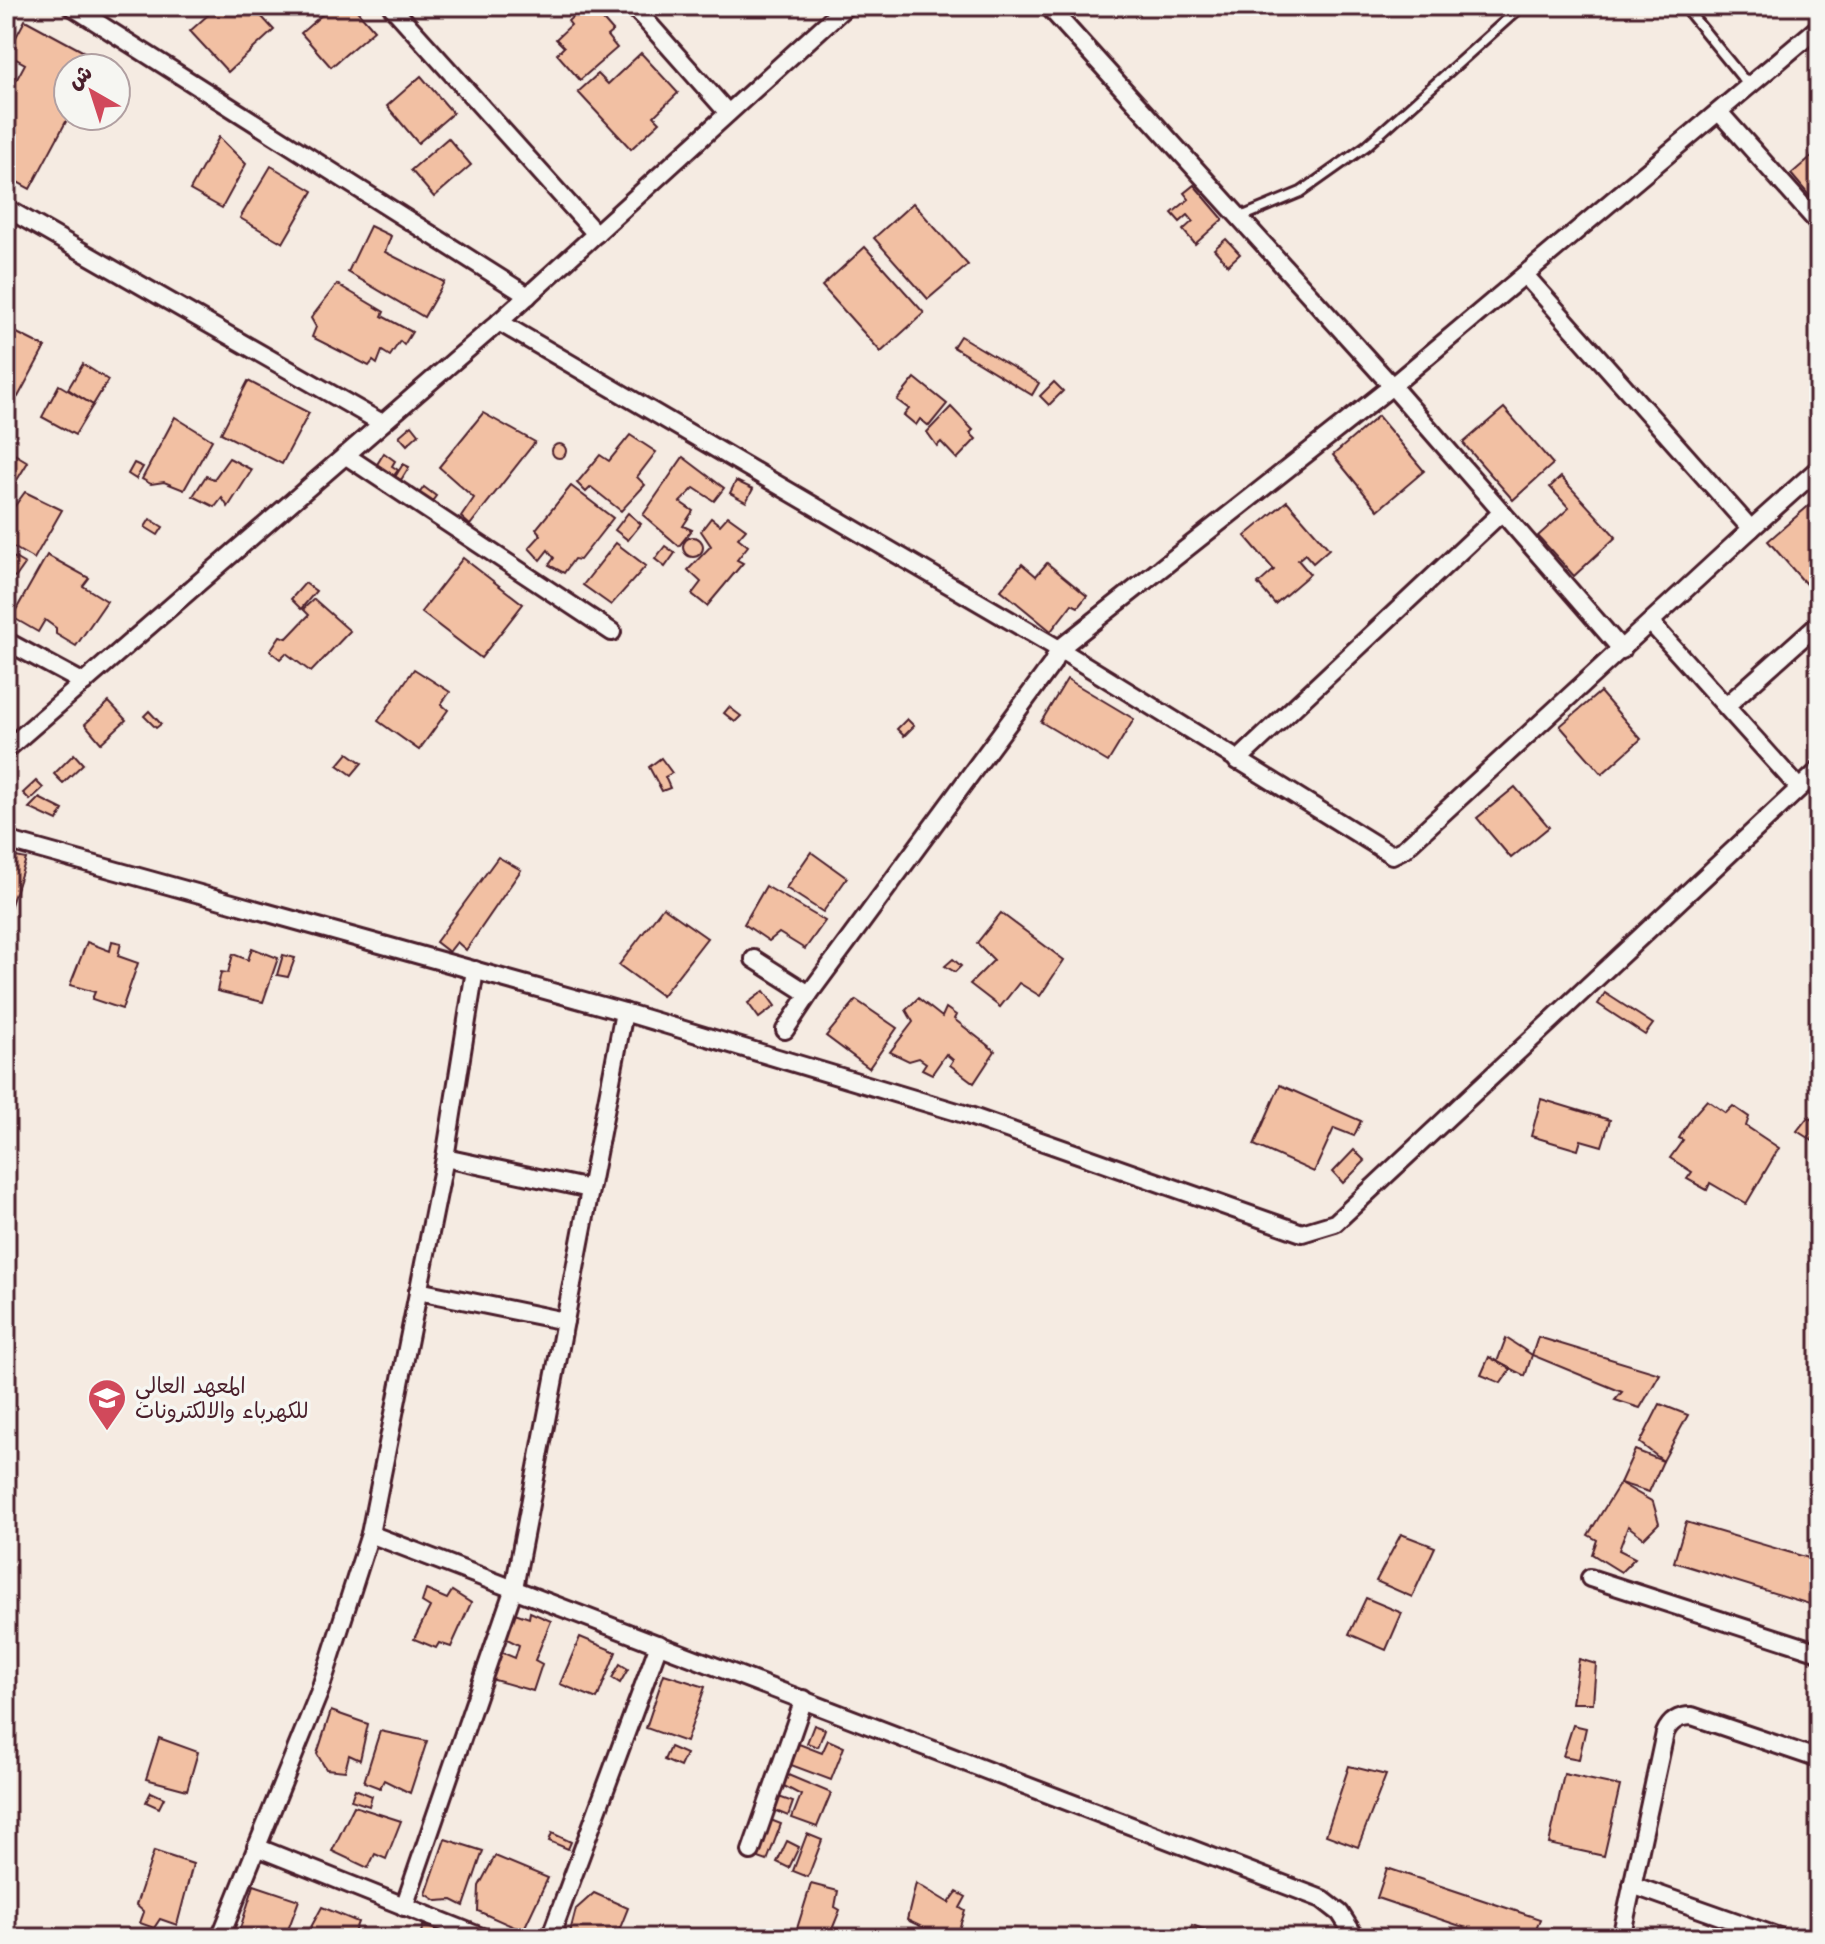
<svg xmlns="http://www.w3.org/2000/svg" width="1825" height="1944" viewBox="0 0 1825 1944" font-family="Mali,'Playpen Sans Arabic',sans-serif">
	<rect width="100%" height="100%" fill="#f5ebe2"/>
	<filter id="ink" filterUnits="userSpaceOnUse"><feTurbulence type="fractalNoise" baseFrequency=".0125" numOctaves="2"/><feDisplacementMap in="SourceGraphic" scale="16" xChannelSelector="R" yChannelSelector="G"/><feConvolveMatrix kernelMatrix="1 2 1 2 8 2 1 2 1" color-interpolation-filters="sRGB"/></filter>
	<g filter="url(#ink)">
		<g fill="#f2c0a3" stroke="#4a1f2b" stroke-width="2">
			<path d="M218 6H252L274 30 228 72 190 31Z"/>
			<path d="M332 6H353L374 30 331 67 301 33Z"/>
			<path d="M584 6H591L613 31 607 36 617 48 580 80 557 54 564 47 556 39 571 25 568 21Z"/>
			<path d="M25 20 99 60 95 68H68L69 116 30 189 6 176V99L25 64 7 54Z"/>
			<path d="M641 53 678 93 654 116 660 122 631 149 578 92 598 74 608 84Z"/>
			<path d="M421 76 453 113 418 143 387 106Z"/>
			<path d="M219 137 246 164 222 208 190 190Z"/>
			<path d="M448 138 471 165 434 197 411 170Z"/>
			<path d="M1819 150V207L1791 174Z"/>
			<path d="M271 166 313 191 283 243 240 218Z"/>
			<path d="M1194 185 1223 219 1195 244 1183 230 1193 221 1188 215 1180 222 1172 213 1189 199 1184 193Z"/>
			<path d="M913 203 968 265 928 299 874 238Z"/>
			<path d="M370 226 391 236 385 252 444 282 424 317 348 272Z"/>
			<path d="M1226 239 1240 254 1228 265 1214 249Z"/>
			<path d="M865 247 924 313 881 352 822 286Z"/>
			<path d="M337 284 384 312 382 316 412 332 404 345 400 341 390 356 382 351 377 364 373 361 369 366 312 337 316 327 311 318Z"/>
			<path d="M11 330 45 347 18 397 6 391V339Z"/>
			<path d="M960 336 1039 383 1032 395 953 347Z"/>
			<path d="M83 364 108 380 93 405 68 389Z"/>
			<path d="M915 378 947 404 929 426 920 419 916 425 904 415 909 409 897 400Z"/>
			<path d="M248 381 309 413 282 464 221 433Z"/>
			<path d="M1054 382 1063 391 1049 405 1040 396Z"/>
			<path d="M59 385 93 405 75 435 42 417Z"/>
			<path d="M951 407 973 430 970 433 976 439 957 459 941 442 937 446 927 432Z"/>
			<path d="M1504 408 1553 464 1513 500 1463 443Z"/>
			<path d="M483 413 535 442 470 525 461 517 474 498 439 467Z"/>
			<path d="M1378 416 1424 471 1378 510 1333 455Z"/>
			<path d="M175 417 212 440 184 490 164 482 151 484 142 479Z"/>
			<path d="M412 425 419 434 407 445 399 436Z"/>
			<path d="M630 435 656 452 637 477 645 485 621 511 591 487 586 492 577 483 600 455 609 461Z"/>
			<circle cx="559" cy="451" r="7"/>
			<path d="M6 449 28 462 6 498Z"/>
			<path d="M384 453 395 461 392 466 398 470 393 477 376 466Z"/>
			<path d="M683 457 724 488 714 501 694 488 680 502 693 511 683 526 692 530 679 546 643 515Z"/>
			<path d="M229 458 252 470 228 507 222 498 215 507 193 496 206 476 214 479Z"/>
			<path d="M134 463 143 467 136 479 128 474Z"/>
			<path d="M403 464 409 467 401 480 395 477Z"/>
			<path d="M1561 477 1616 537 1574 576 1538 536 1569 508 1550 487Z"/>
			<path d="M736 481 753 489 746 502 730 493Z"/>
			<path d="M571 486 613 518 580 560 574 559 564 573 549 565 554 558 548 550 540 560 529 548 541 535 536 529Z"/>
			<path d="M424 487 436 496 430 504 418 495Z"/>
			<path d="M25 492 62 510 34 559 6 543V518Z"/>
			<path d="M1287 501 1329 549 1313 563 1305 554 1298 560 1310 574 1275 604 1258 584 1274 570 1245 536Z"/>
			<path d="M1813 502 1819 509V599L1768 541Z"/>
			<path d="M628 513 641 524 628 540 615 530Z"/>
			<path d="M728 516 746 529 738 538 748 546 737 560 743 563 707 606 692 594 701 582 688 570 711 546 701 531 711 518 720 525Z"/>
			<path d="M150 519 163 527 158 535 145 527Z"/>
			<circle cx="693" cy="547" r="10"/>
			<path d="M616 543 646 566 611 605 583 585Z"/>
			<path d="M665 546 675 553 665 567 655 559Z"/>
			<path d="M6 553 25 564 16 577 11 576 6 583Z"/>
			<path d="M47 555 89 578 83 586 107 601 76 646 56 634V628L45 620 38 632 12 617Z"/>
			<path d="M463 558 523 604 481 658 421 612Z"/>
			<path d="M1047 563 1087 596 1078 607 1072 604 1051 631 1001 590 1022 564 1036 576Z"/>
			<path d="M305 583 316 591 301 609 291 599Z"/>
			<path d="M314 599 350 631 311 672 286 653 280 659 270 651 280 636 287 638 309 615 303 609Z"/>
			<path d="M414 669 450 692 441 704 448 710 419 750 378 721Z"/>
			<path d="M1067 679 1134 719 1108 762 1041 722Z"/>
			<path d="M1600 692 1641 739 1602 774 1560 726Z"/>
			<path d="M109 702 126 720 101 743 85 724Z"/>
			<path d="M729 707 741 716 735 722 724 713Z"/>
			<path d="M149 711 161 724 156 728 144 716Z"/>
			<path d="M907 719 914 726 904 736 897 729Z"/>
			<path d="M348 753 362 763 352 775 338 765Z"/>
			<path d="M74 754 83 764 63 783 54 774Z"/>
			<path d="M661 758 672 773 665 777 670 788 662 791 649 767Z"/>
			<path d="M36 781 43 788 30 800 23 793Z"/>
			<path d="M1515 787 1549 827 1511 858 1477 818Z"/>
			<path d="M39 798 63 810 57 821 29 808Z"/>
			<path d="M811 852 847 878 823 912 786 888Z"/>
			<path d="M6 855 26 859 8 914H6Z"/>
			<path d="M498 857 521 870 466 950 457 942 449 952 436 942Z"/>
			<path d="M766 886 825 921 805 949 779 933 769 941 744 924Z"/>
			<path d="M663 907 707 938 662 996 619 965Z"/>
			<path d="M1001 913 1064 960 1040 996 1019 983 1000 1007 970 984 994 960 977 943Z"/>
			<path d="M112 941 121 943 118 956 138 963 122 1009 92 999 95 992 70 985 87 942 110 951Z"/>
			<path d="M252 948 278 958 263 1002 217 991 221 972 228 973 233 954 248 960Z"/>
			<path d="M283 955 295 958 288 977 277 975Z"/>
			<path d="M953 959 961 966 955 972 945 966Z"/>
			<path d="M764 991 775 1006 759 1018 748 1003Z"/>
			<path d="M1605 993 1653 1024 1645 1035 1598 1004Z"/>
			<path d="M918 998 942 1017 946 1008 956 1015 954 1019 995 1051 974 1083 950 1065 953 1060 946 1054 932 1074 922 1069 926 1063 919 1058 909 1061 890 1052 913 1022 906 1010Z"/>
			<path d="M856 1000 897 1028 869 1068 826 1036Z"/>
			<path d="M1280 1085 1361 1121 1354 1136 1334 1128 1314 1172 1254 1145Z"/>
			<path d="M1541 1099 1610 1120 1602 1146 1581 1140 1578 1150 1531 1136Z"/>
			<path d="M1707 1100 1726 1113 1733 1106 1749 1117 1746 1126 1779 1148 1746 1204 1710 1183 1707 1190 1687 1179 1692 1172 1670 1158 1683 1140 1679 1138 1692 1117Z"/>
			<path d="M1808 1117 1819 1125V1145L1797 1131Z"/>
			<path d="M1354 1150 1365 1161 1343 1183 1333 1172Z"/>
			<path d="M1538 1337 1660 1374 1640 1408 1615 1400 1622 1392 1532 1355Z"/>
			<path d="M1506 1338 1532 1355 1525 1376 1497 1362Z"/>
			<path d="M1489 1357 1511 1369 1501 1383 1481 1375Z"/>
			<path d="M1660 1404 1688 1415 1663 1461 1640 1443Z"/>
			<path d="M1635 1450 1663 1461 1649 1492 1620 1483Z"/>
			<path d="M1620 1483 1653 1502 1659 1523 1644 1538 1628 1526 1619 1550 1635 1558 1621 1572 1592 1554 1597 1540 1588 1535Z"/>
			<path d="M1686 1522 1819 1561V1607L1674 1562Z"/>
			<path d="M1401 1534 1435 1547 1412 1597 1376 1581Z"/>
			<path d="M426 1590 447 1599 452 1591 471 1603 451 1647 439 1643 436 1648 414 1639 430 1607 422 1602Z"/>
			<path d="M1366 1598 1402 1613 1386 1650 1349 1634Z"/>
			<path d="M512 1612 529 1618 530 1612 551 1621 535 1660 542 1664 533 1691 491 1679 501 1652 515 1658 519 1645 507 1639Z"/>
			<path d="M580 1637 616 1652 597 1699 560 1684Z"/>
			<path d="M1579 1659 1596 1664 1593 1703H1572Z"/>
			<path d="M620 1664 628 1669 620 1683 612 1678Z"/>
			<path d="M664 1674 705 1687 686 1742 646 1728Z"/>
			<path d="M331 1711 368 1724 360 1760 349 1755 345 1771 326 1769 317 1754Z"/>
			<path d="M814 1725 825 1729 818 1747 807 1743Z"/>
			<path d="M1573 1725 1586 1728 1579 1759 1563 1756Z"/>
			<path d="M380 1731 427 1741 410 1793 384 1780 380 1788 364 1782Z"/>
			<path d="M159 1738 198 1752 187 1790 146 1779Z"/>
			<path d="M828 1740 844 1747 831 1780 791 1765 799 1744 822 1753Z"/>
			<path d="M670 1747 686 1754 680 1767 664 1760Z"/>
			<path d="M1349 1766 1386 1775 1358 1847 1326 1835Z"/>
			<path d="M1564 1774 1620 1786 1604 1856 1549 1844Z"/>
			<path d="M788 1775 831 1793 817 1827 792 1818 801 1795 782 1785Z"/>
			<path d="M355 1789 372 1796 369 1806 351 1800Z"/>
			<path d="M151 1792 164 1798 159 1808 146 1802Z"/>
			<path d="M776 1796 793 1802 788 1816 771 1809Z"/>
			<path d="M354 1806 401 1821 386 1859 375 1854 368 1868 332 1851Z"/>
			<path d="M768 1819 781 1824 767 1861 753 1856Z"/>
			<path d="M552 1833 571 1842 568 1849 549 1841Z"/>
			<path d="M807 1834 822 1840 808 1877 793 1871Z"/>
			<path d="M445 1839 483 1851 464 1906 452 1900 437 1901 426 1894Z"/>
			<path d="M787 1841 799 1847 789 1868 777 1862Z"/>
			<path d="M154 1851 193 1864 177 1925 160 1919 154 1928 140 1923 144 1912 136 1905Z"/>
			<path d="M495 1856 548 1878 523 1931 478 1911 479 1886Z"/>
			<path d="M1387 1868 1540 1919 1533 1938H1496L1377 1898Z"/>
			<path d="M916 1883 949 1903 957 1892 966 1897 960 1908 965 1911 956 1938H945L907 1920Z"/>
			<path d="M811 1884 838 1891 835 1907 840 1910 833 1927 841 1938H794Z"/>
			<path d="M254 1885 299 1900 285 1938H237Z"/>
			<path d="M594 1893 628 1908 616 1938H584L570 1932 576 1909Z"/>
			<path d="M322 1907 358 1922 352 1938H305Z"/>
			<path d="M1192 1925 1228 1938H1186Z"/>
			<path d="M423 1926 464 1938H419Z"/>
		</g>
		<g fill="none" stroke-linecap="round" stroke-linejoin="round">
			<g stroke="#4a1f2b" stroke-width="14">
				<g id="service">
					<path d="M1684 6 1749 86"/>
					<path d="M1241 217 1301 192 1366 146 1522 6"/>
				</g>
			</g>
			<g stroke="#4a1f2b" stroke-width="22">
				<g id="minor">
					<path d="M71 6 528 296"/>
					<path d="M391 6 596 234"/>
					<path d="M633 6 728 113"/>
					<path d="M1048 6 1392 386 1622 650"/>
					<path d="M1719 112 1819 224"/>
					<path d="M6 208 382 423"/>
					<path d="M499 322 1059 649 1392 855 1404 849 1751 529 1525 275"/>
					<path d="M345 455 612 632"/>
					<path d="M1751 529 1819 468"/>
					<path d="M1651 623 1799 788"/>
					<path d="M6 641 84 683"/>
					<path d="M1726 706 1819 623"/>
					<path d="M6 750 499 322 846 6"/>
					<path d="M1237 761 1502 512"/>
					<path d="M6 840 624 1012 964 1114 1302 1233 1335 1223 1819 770"/>
					<path d="M754 959 809 994 1052 664 1059 649 1392 386 1819 27"/>
					<path d="M785 1030 809 994"/>
					<path d="M445 1158 590 1189"/>
					<path d="M418 1291 565 1321"/>
					<path d="M370 1534 1322 1899 1340 1913 1356 1938"/>
					<path d="M1590 1578 1819 1652"/>
					<path d="M256 1847 484 1938"/>
					<path d="M751 1851 804 1699"/>
					<path d="M1632 1885 1782 1938"/>
					<path d="M404 1907 514 1588 624 1012"/>
					<path d="M220 1938 319 1693 370 1534 445 1158 475 970"/>
					<path d="M550 1938 659 1644"/>
					<path d="M1621 1938 1665 1733C1670 1721 1679 1716 1692 1716L1819 1759"/>
				</g>
			</g>
			<use href="#service" stroke="#f6f6f2" stroke-width="8"/>
			<use href="#minor" stroke="#f6f6f2" stroke-width="16"/>
		</g>
	</g>
	<defs>
		<g id="university-pin" transform="scale(2)"><path d="M0 17L-7.5 6A9.5 9.5 0 1 1 7.5 6Z" fill="#d1495b" stroke="#f6f6f2"/><path d="M0-5L7-2L0 1L-7-2ZM-4 1L0 2.5L4 1V4Q0 6-4 4Z" fill="#fff"/></g>
	</defs>
	<g fill-rule="evenodd">
		<use href="#university-pin" x="107" y="1398"/>
	</g>
	<g text-anchor="middle" stroke-width="7" stroke-linejoin="round" paint-order="stroke">
		<g font-size="22" fill="#4a1f2b" stroke="#f6f6f2" text-anchor="start">
			<text x="135" y="1393">المعهد العالي<tspan x="135" dy="25">للكهرباء والالكترونات</tspan></text>
		</g>
	</g>
	<rect width="1825" height="1944" fill="none" stroke="#f6f6f2" stroke-width="32"/>
	<rect x="16" y="16" width="1793" height="1912" fill="none" stroke="#4a1f2b" stroke-width="3" filter="url(#ink)"/>
	<g transform="translate(92 92) rotate(321)"><circle r="38" fill="#f6f6f2" stroke="#b1a0a2" stroke-width="2"/>
	<path d="M0-6L14 30L0 20L-14 30Z" fill="#d1495b"/>
	<text y="-12" font-size="22" font-weight="bold" text-anchor="middle" fill="#4a1f2b">ش</text>
	</g>
</svg>
